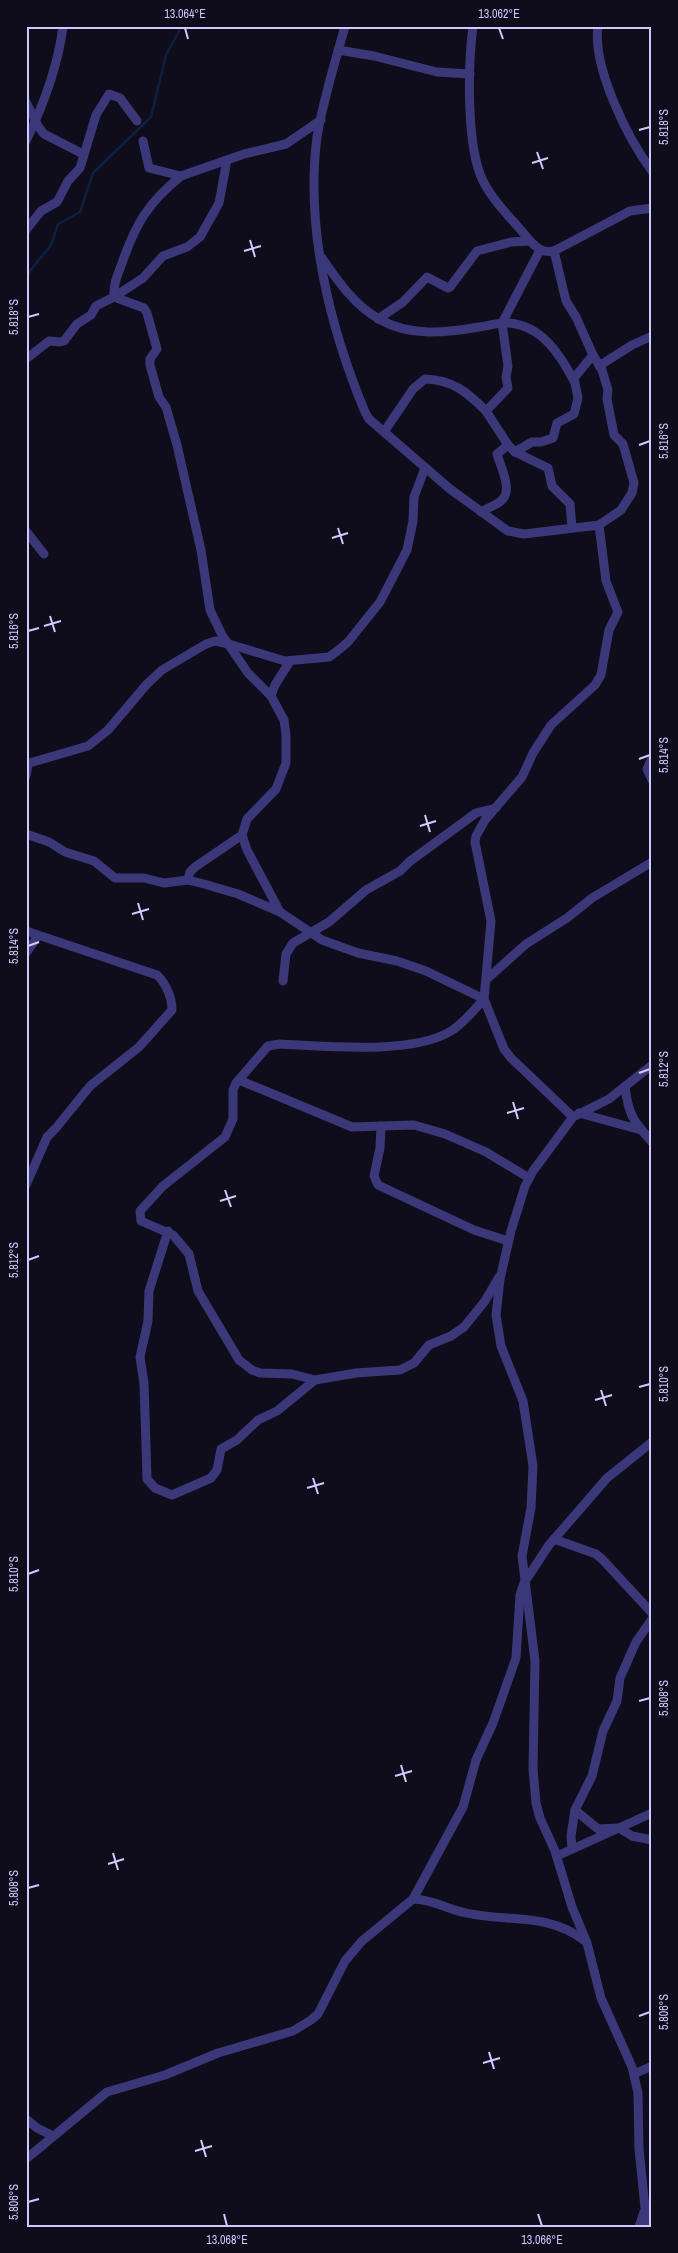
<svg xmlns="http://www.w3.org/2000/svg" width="678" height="2253" viewBox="0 0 678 2253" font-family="'Archivo Narrow',sans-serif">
	<rect width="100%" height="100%" fill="#0f0c1c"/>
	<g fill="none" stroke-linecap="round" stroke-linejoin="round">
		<path stroke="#0d203f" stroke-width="2.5" d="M26 276 51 245 58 224 80 212 93 173 151 117 166 55 182 26"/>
		<g stroke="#3b3879" stroke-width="9">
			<path d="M345 26C335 63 323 100 317 137 305 228 330 328 365 412L369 419 450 489 508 531 524 534 599 525 606 581 618 612 609 630 601 675 595 685 551 725 533 753 522 777 485 820 476 836 475 842 491 921 484 999 504 1049 511 1058 573 1117"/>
			<path d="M473 26C468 64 466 147 483 181 494 203 515 222 530 241"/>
			<path d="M598 26C592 67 628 139 652 171"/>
			<path d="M338 50 374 56 437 72 470 74"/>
			<path d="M26 102 38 126 44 134 83 154"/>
			<path d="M26 141C44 104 58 67 63 26"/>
			<path d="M143 141 149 168 181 176"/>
			<path d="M26 230 41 211 57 202 68 181 80 168 96 115 109 94 120 98 137 121"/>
			<path d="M322 258C337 280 355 306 379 319 410 337 445 333 479 327 488 326 500 322 509 323 542 326 560 354 574 381"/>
			<path d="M114 297 144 308 147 313 157 349 150 359V365L159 397 166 407 177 445 201 550 210 610 222 635 248 673 271 696"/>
			<path d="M114 297 143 278 163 256 187 247 200 237 219 203 227 160"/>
			<path d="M378 319 403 302 427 277 448 288 450 287 477 251 511 242 530 241C538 249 543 253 554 251L630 211 652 208"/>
			<path d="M593 355 602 370 608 390 607 399 614 435 623 444 634 483 632 493 621 510 599 525"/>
			<path d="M26 359 49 341 60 342 64 341 77 324 91 315 96 306 114 297C113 284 118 274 122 263 136 223 148 203 181 176L244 154 286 144 321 120"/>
			<path d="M599 366 632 345 652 336"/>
			<path d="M384 432 413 389 425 379C453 380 467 392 486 411"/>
			<path d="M508 445 515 452 532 442H541L553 438 557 423 574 414 578 398 574 378 593 355 576 317 566 301 554 251"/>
			<path d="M515 452 548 468 552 486 570 504 572 528"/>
			<path d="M481 512C487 508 497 505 502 500 513 490 500 465 497 454L508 445 486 411 508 388 506 377 508 366 502 323 540 250"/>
			<path d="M26 531 44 554"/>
			<path d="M290 661 275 685 271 696 284 720 286 735V763L276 789 247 819 242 835 247 850 280 912 322 940 358 953 397 961 426 971 484 999C474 1010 464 1023 451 1031 413 1055 324 1046 280 1044L268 1046 236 1083 233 1090V1119L225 1137 163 1186 140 1211 141 1221 173 1235 189 1254 198 1291 239 1360 252 1370 260 1373 292 1374 315 1380"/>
			<path d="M652 758 647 769 652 780"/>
			<path d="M26 764 88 746 108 730 147 684 162 670 206 644 215 641 229 644 285 661 329 657 336 652 348 642 380 602 407 550 413 521 414 497 425 468"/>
			<path d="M26 776 28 764"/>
			<path d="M26 834 49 842 65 852 94 861 115 878H144L164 883 188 880 204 884 238 894 280 912"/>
			<path d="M188 880 190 872 195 867 242 835"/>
			<path d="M26 931 157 975C166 983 172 998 172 1010L139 1047 90 1086 56 1128 47 1137 26 1185"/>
			<path d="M26 953 38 936"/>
			<path d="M487 979 526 944 567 918 592 898 652 862"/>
			<path d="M283 981 286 954 293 943 329 922 366 890 400 871 409 862 476 813 496 808"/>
			<path d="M239 1080 352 1127 414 1125 445 1134 486 1152 529 1178"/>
			<path d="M625 1086C628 1114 633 1121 652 1142"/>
			<path d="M579 1113 641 1130"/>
			<path d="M381 1126 380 1148 374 1176 378 1185 474 1230 508 1241"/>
			<path d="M168 1231 149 1291 148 1321 140 1357 144 1383 147 1479 155 1488 172 1495 211 1478 217 1470 221 1449 237 1440 258 1420 277 1411 315 1380 356 1373 400 1370 414 1363 429 1345 451 1336 464 1327 485 1301 499 1277"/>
			<path d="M554 1539 596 1554 602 1559 652 1613"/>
			<path d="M575 1810 598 1829 619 1828 632 1836 652 1840"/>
			<path d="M572 1848 571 1836 575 1810 592 1776 603 1731 617 1701 620 1678 636 1642 652 1619"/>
			<path d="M557 1856 652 1813"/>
			<path d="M413 1899C431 1899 445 1908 462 1912 504 1923 547 1911 585 1941"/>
			<path d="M634 2074 652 2066"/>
			<path d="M26 2119 37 2128 53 2136"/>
			<path d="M26 2159 107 2092 165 2075 218 2053 293 2031 311 2020 318 2014 345 1961 362 1941 413 1899 463 1807 476 1760 493 1723 516 1658 520 1595 524 1583 549 1545 607 1478 652 1442"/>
			<path d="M639 2227 644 2212"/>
			<path d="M647 2227 639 2149 638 2093 632 2067 601 1998 587 1943 572 1907 555 1851 540 1818 536 1803 533 1769 535 1661 522 1556 531 1508 533 1466 523 1401 501 1346 496 1315 500 1279 511 1231 525 1186 533 1171 573 1117 609 1099 652 1065"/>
		</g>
	</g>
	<path fill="none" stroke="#cfc9fd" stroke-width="2" d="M185 28 188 39M499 28 503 39M639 130 650 127M537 152 543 169M532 163 548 158M250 240 255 257M244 251 261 246M28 317 39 314M639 445 650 441M338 528 343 544M332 538 348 533M50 616 55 632M44 626 61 621M28 631 39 628M639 759 650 755M425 815 430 832M420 826 436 821M138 903 143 920M132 914 149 909M28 946 39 942M639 1073 650 1069M513 1102 518 1119M507 1113 524 1108M225 1190 231 1207M220 1201 236 1196M28 1260 39 1256M639 1387 650 1384M601 1390 606 1406M595 1400 612 1395M313 1478 318 1494M307 1488 324 1483M28 1574 39 1570M639 1701 650 1698M401 1765 406 1782M395 1776 412 1771M113 1853 118 1870M108 1864 124 1859M28 1888 39 1885M639 2016 650 2012M489 2052 494 2069M483 2063 500 2058M201 2140 206 2157M195 2151 212 2146M28 2202 39 2199M224 2214 227 2226M538 2214 542 2226"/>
	<rect width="678" height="2253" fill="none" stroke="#0f0c1c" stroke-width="55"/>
	<rect x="28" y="28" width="622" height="2198" fill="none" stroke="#cfc9fd" stroke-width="2"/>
	<g font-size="12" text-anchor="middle" fill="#cfc9fd">
		<text x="185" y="18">13.064°E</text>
		<text x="499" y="18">13.062°E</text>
		<text transform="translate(664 127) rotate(-90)" y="4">5.818°S</text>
		<text transform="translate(14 317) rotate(-90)" y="4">5.818°S</text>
		<text transform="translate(664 441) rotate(-90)" y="4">5.816°S</text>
		<text transform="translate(14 631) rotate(-90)" y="4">5.816°S</text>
		<text transform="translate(664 755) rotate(-90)" y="4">5.814°S</text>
		<text transform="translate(14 946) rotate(-90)" y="4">5.814°S</text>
		<text transform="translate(664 1069) rotate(-90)" y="4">5.812°S</text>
		<text transform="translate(14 1260) rotate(-90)" y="4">5.812°S</text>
		<text transform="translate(664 1384) rotate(-90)" y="4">5.810°S</text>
		<text transform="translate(14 1574) rotate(-90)" y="4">5.810°S</text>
		<text transform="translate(664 1698) rotate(-90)" y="4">5.808°S</text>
		<text transform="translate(14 1888) rotate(-90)" y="4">5.808°S</text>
		<text transform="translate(664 2012) rotate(-90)" y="4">5.806°S</text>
		<text transform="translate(14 2202) rotate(-90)" y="4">5.806°S</text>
		<text x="227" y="2244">13.068°E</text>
		<text x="542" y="2244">13.066°E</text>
	</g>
</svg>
